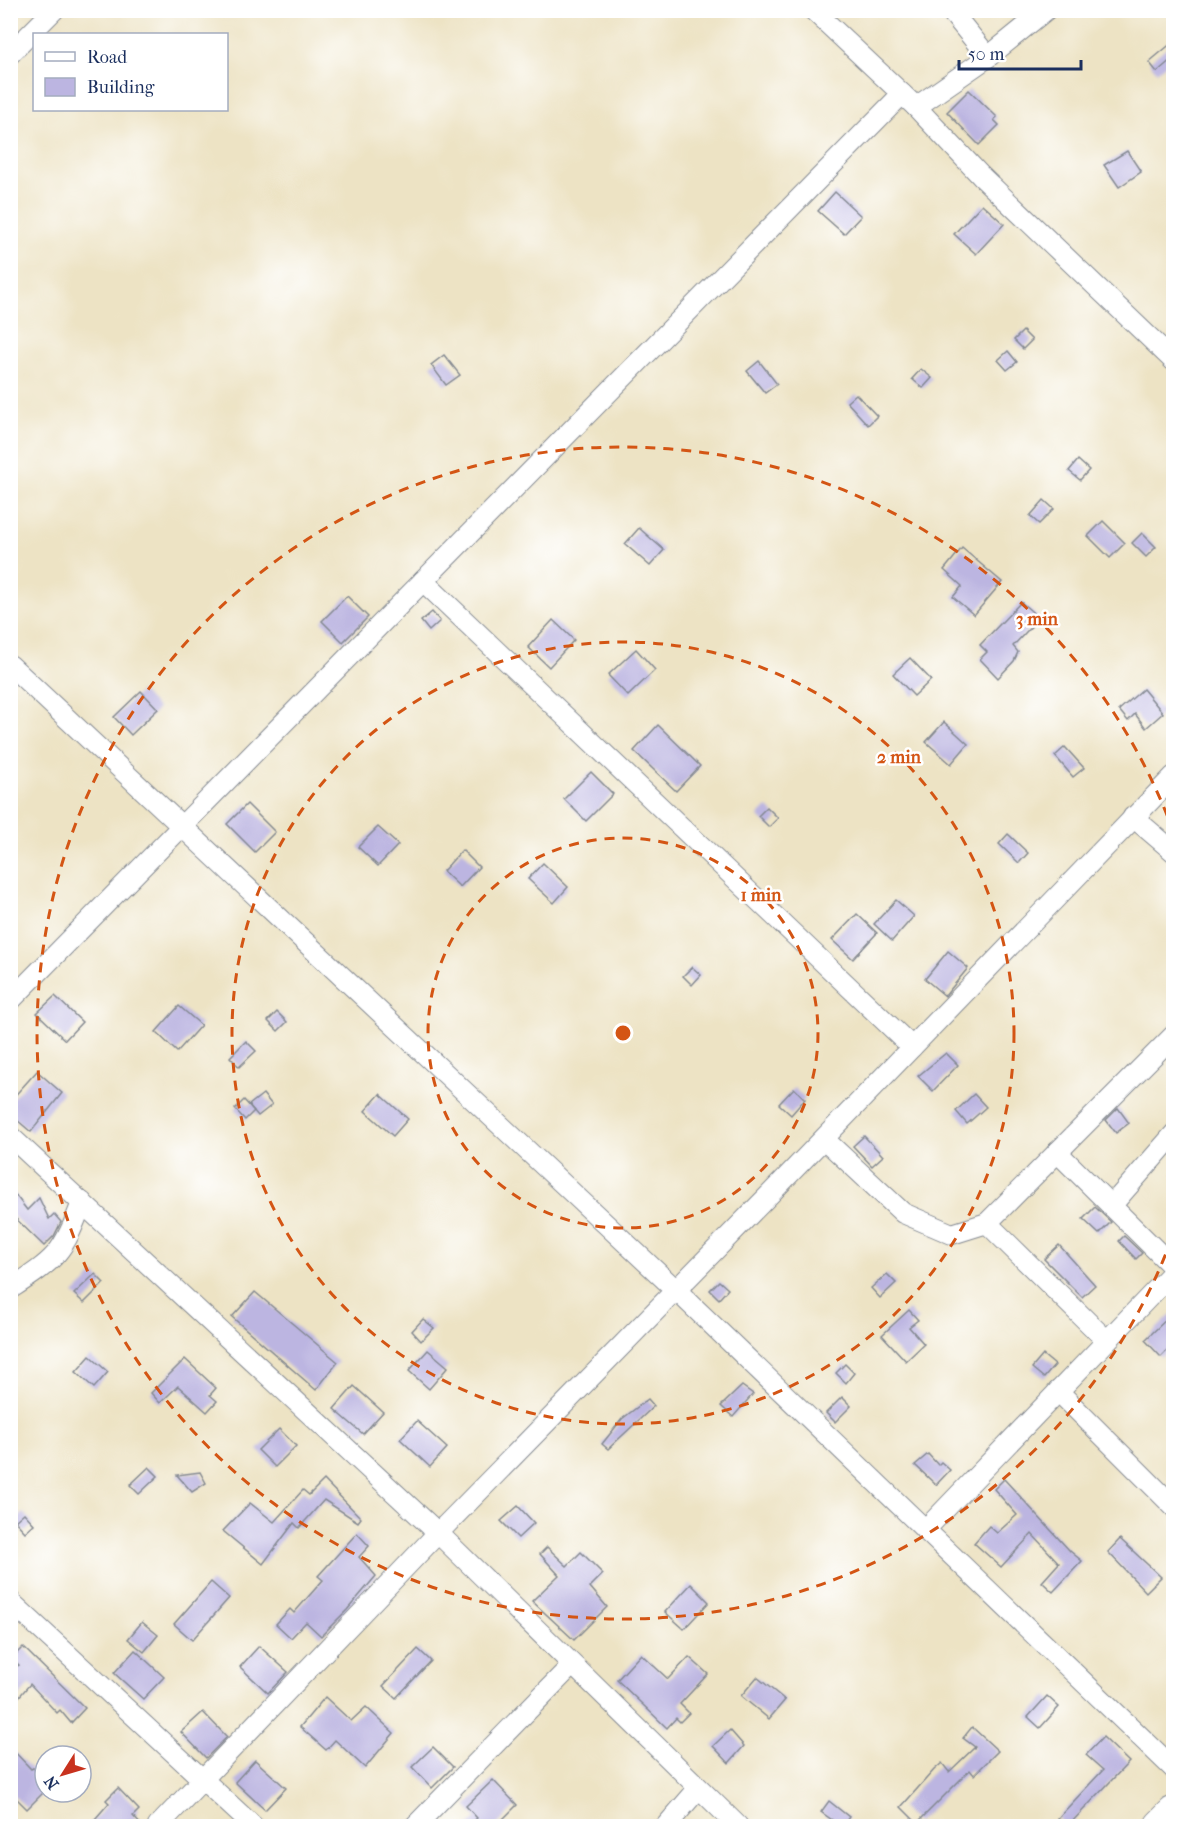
<svg xmlns="http://www.w3.org/2000/svg" width="1184" height="1837" viewBox="0 0 1184 1837" font-family="'IM FELL French Canon',serif">
	<rect width="100%" height="100%" fill="#fff"/>
	<filter id="ink" filterUnits="userSpaceOnUse"><feTurbulence type="fractalNoise" baseFrequency=".0167" numOctaves="2"/><feDisplacementMap in="SourceGraphic" scale="12" xChannelSelector="R" yChannelSelector="G"/><feConvolveMatrix kernelMatrix="1 2 1 2 8 2 1 2 1" color-interpolation-filters="sRGB"/></filter>
	<filter id="wash" filterUnits="userSpaceOnUse"><feTurbulence type="fractalNoise" baseFrequency=".008" numOctaves="4" result="noise"/><feDisplacementMap in="SourceGraphic" scale="24" xChannelSelector="R" yChannelSelector="G"/><feGaussianBlur stdDeviation="1.35" result="paint"/><feColorMatrix in="noise" values="0 0 0 0 0 0 0 0 0 0 0 0 0 0 0 0 0 1.4 0 .05"/><feComposite in="paint" operator="in"/></filter>
	<g filter="url(#wash)">
		<rect width="100%" height="100%" fill="#ede3c4"/>
		<g id="blocks">
			<g fill="#bcb5e1">
				<path d="M1173 42V58L1157 72 1149 62Z"/>
				<path d="M969 90 997 117 994 120 999 125 979 145 947 112Z"/>
				<path d="M1127 151 1141 172 1119 187 1104 165Z"/>
				<path d="M835 192 861 216 844 234 818 211Z"/>
				<path d="M982 204 1004 224 976 254 954 234Z"/>
				<path d="M1023 331 1032 340 1023 349 1014 340Z"/>
				<path d="M1008 351 1017 362 1007 370 998 360Z"/>
				<path d="M444 355 460 375 446 385 431 365Z"/>
				<path d="M759 361 777 384 765 393 747 371Z"/>
				<path d="M921 369 932 378 923 388 912 379Z"/>
				<path d="M856 394 877 416 868 425 847 402Z"/>
				<path d="M1078 460 1089 470 1080 480 1069 471Z"/>
				<path d="M1044 500 1054 509 1039 524 1030 516Z"/>
				<path d="M1103 521 1125 543 1110 558 1088 536Z"/>
				<path d="M639 528 664 550 650 566 625 544Z"/>
				<path d="M1142 533 1156 547 1146 557 1132 543Z"/>
				<path d="M962 548 1002 582 974 615 953 597 962 586 944 570Z"/>
				<path d="M347 596 368 617 343 642 322 621Z"/>
				<path d="M1021 602 1039 618 1013 646 1018 652 1014 661 998 678 980 659 987 652 980 645Z"/>
				<path d="M432 612 440 621 429 631 421 621Z"/>
				<path d="M553 620 574 640 549 667 528 647Z"/>
				<path d="M636 649 655 670 628 696 608 675Z"/>
				<path d="M910 658 931 680 914 696 893 674Z"/>
				<path d="M1143 689 1163 713 1146 728 1135 714 1128 721 1119 710Z"/>
				<path d="M141 691 158 709 131 735 114 717Z"/>
				<path d="M944 722 968 744 951 764 926 742Z"/>
				<path d="M658 725 700 766 676 791 634 751Z"/>
				<path d="M1065 747 1084 768 1073 777 1055 756Z"/>
				<path d="M591 772 613 794 586 821 564 799Z"/>
				<path d="M247 804 275 832 255 852 227 824Z"/>
				<path d="M767 807 778 818 769 827 758 816Z"/>
				<path d="M378 827 398 845 378 866 358 847Z"/>
				<path d="M1008 834 1028 853 1019 863 999 844Z"/>
				<path d="M462 850 479 867 460 887 443 871Z"/>
				<path d="M543 863 568 887 554 903 528 879Z"/>
				<path d="M896 900 914 916 892 941 874 924Z"/>
				<path d="M857 914 877 933 853 959 832 940Z"/>
				<path d="M948 951 968 968 945 996 925 979Z"/>
				<path d="M692 967 701 975 692 985 683 976Z"/>
				<path d="M55 996 82 1022 65 1040 37 1013Z"/>
				<path d="M179 1006 201 1025 177 1052 156 1032Z"/>
				<path d="M277 1012 287 1022 278 1031 268 1021Z"/>
				<path d="M246 1041 256 1051 239 1067 230 1057Z"/>
				<path d="M946 1053 958 1065 933 1091 918 1076Z"/>
				<path d="M37 1071 62 1093 31 1132 10 1114V1101Z"/>
				<path d="M794 1088 805 1099 791 1115 779 1104Z"/>
				<path d="M263 1094 272 1105 258 1116 249 1105Z"/>
				<path d="M380 1094 408 1119 393 1136 365 1111Z"/>
				<path d="M974 1094 986 1107 967 1124 956 1111Z"/>
				<path d="M244 1100 254 1111 245 1120 235 1109Z"/>
				<path d="M1118 1108 1129 1123 1116 1133 1106 1120Z"/>
				<path d="M864 1136 883 1156 872 1166 853 1146Z"/>
				<path d="M10 1188 27 1210 39 1198 49 1219 54 1214 61 1222 54 1236 44 1246 10 1213Z"/>
				<path d="M1095 1207 1111 1222 1099 1234 1083 1219Z"/>
				<path d="M1124 1236 1142 1253 1136 1259 1119 1241Z"/>
				<path d="M1059 1245 1095 1285 1082 1297 1044 1259Z"/>
				<path d="M95 1274 104 1283 84 1303 74 1294Z"/>
				<path d="M887 1274 896 1283 880 1298 871 1288Z"/>
				<path d="M719 1281 728 1289 719 1299 710 1290Z"/>
				<path d="M255 1292 338 1362 316 1390 232 1317Z"/>
				<path d="M909 1310 918 1320 909 1327 924 1344 906 1361 882 1335Z"/>
				<path d="M1173 1313V1345L1161 1357 1145 1340Z"/>
				<path d="M423 1319 434 1328 421 1341 412 1331Z"/>
				<path d="M428 1350 448 1367 429 1389 409 1371Z"/>
				<path d="M1043 1355 1055 1365 1044 1378 1032 1368Z"/>
				<path d="M90 1356 108 1372 94 1388 76 1372Z"/>
				<path d="M185 1359 216 1388 210 1395 217 1401 207 1412 178 1386 160 1403 151 1393Z"/>
				<path d="M845 1364 854 1373 846 1383 836 1373Z"/>
				<path d="M354 1386 383 1412 363 1434 334 1409Z"/>
				<path d="M742 1386 753 1394 733 1417 721 1406Z"/>
				<path d="M842 1397 851 1406 835 1422 826 1413Z"/>
				<path d="M648 1399 654 1406 608 1449 602 1444 622 1419Z"/>
				<path d="M417 1421 447 1448 430 1467 400 1439Z"/>
				<path d="M279 1429 296 1446 275 1467 258 1450Z"/>
				<path d="M928 1454 938 1465 941 1462 950 1470 936 1485 915 1465Z"/>
				<path d="M149 1467 158 1476 139 1494 130 1485Z"/>
				<path d="M200 1472 206 1483 192 1492 177 1475Z"/>
				<path d="M1004 1479 1070 1551 1082 1561 1053 1592 1042 1582 1059 1563 1032 1534 1001 1567 974 1543 989 1526 997 1533 1017 1515 994 1489Z"/>
				<path d="M324 1480 361 1518 358 1522 324 1500 299 1528 294 1523 263 1564 223 1531 250 1503 274 1522 303 1490 309 1495Z"/>
				<path d="M518 1506 534 1523 518 1538 501 1521Z"/>
				<path d="M24 1513 34 1524 25 1532 15 1521Z"/>
				<path d="M357 1533 369 1546 359 1557 376 1576 347 1610 321 1636 306 1622 291 1638 276 1624 290 1609 294 1613 323 1580 318 1576Z"/>
				<path d="M1120 1539 1161 1577 1146 1592 1108 1552Z"/>
				<path d="M547 1547 567 1566 581 1552 603 1574 590 1587 607 1607 574 1640 532 1601 559 1575 540 1554Z"/>
				<path d="M211 1582 229 1598 192 1640 174 1624Z"/>
				<path d="M691 1584 709 1602 684 1629 665 1612Z"/>
				<path d="M142 1622 158 1635 144 1652 128 1639Z"/>
				<path d="M259 1646 288 1672 268 1693 240 1667Z"/>
				<path d="M23 1647 85 1708 71 1723 60 1710 57 1713 30 1684 10 1707V1670L19 1665 12 1658Z"/>
				<path d="M418 1649 431 1661 396 1698 383 1686Z"/>
				<path d="M135 1650 164 1677 143 1699 114 1673Z"/>
				<path d="M641 1654 668 1679 689 1657 708 1674 680 1704 689 1713 680 1722 676 1718 667 1728 617 1680Z"/>
				<path d="M757 1677 785 1700 769 1719 741 1696Z"/>
				<path d="M1047 1696 1059 1707 1040 1728 1028 1717Z"/>
				<path d="M325 1697 351 1721 366 1707 394 1733 365 1768 335 1740 326 1750 300 1727Z"/>
				<path d="M203 1712 227 1737 206 1758 181 1732Z"/>
				<path d="M972 1727 998 1751 974 1775 970 1770 917 1823 901 1807 934 1770 942 1763 949 1772 975 1747 963 1738Z"/>
				<path d="M730 1730 744 1746 729 1763 713 1746Z"/>
				<path d="M1103 1737 1129 1762 1067 1827 1058 1818 1103 1770 1086 1755Z"/>
				<path d="M10 1747 31 1769 33 1768 45 1777V1791L27 1809 10 1792Z"/>
				<path d="M433 1747 453 1767 432 1788 412 1767Z"/>
				<path d="M255 1760 286 1788 265 1810 235 1782Z"/>
				<path d="M493 1780 517 1805 495 1827H468L477 1818 466 1806Z"/>
				<path d="M118 1788 139 1810 133 1816 143 1827H88L109 1803 106 1800Z"/>
				<path d="M829 1801 849 1817 842 1827 821 1812Z"/>
			</g>
		</g>
	</g>
	<g filter="url(#ink)">
		<use href="#blocks" fill-opacity="0" stroke="#848991" stroke-width="1.5"/>
		<g fill="none" stroke-linecap="round" stroke-linejoin="round">
			<g stroke="#848991" stroke-width="22">
				<g id="minor">
					<path d="M813 10 916 107 981 176 1174 361"/>
					<path d="M950 10 988 57"/>
					<path d="M10 54 54 10"/>
					<path d="M916 107 988 57 1046 10"/>
					<path d="M423 581 912 1047"/>
					<path d="M10 665 676 1290 1174 1769"/>
					<path d="M1133 817 1174 852"/>
					<path d="M10 1001 902 94"/>
					<path d="M10 1136 438 1533 738 1826"/>
					<path d="M824 1139 903 1213 952 1234 987 1223 1106 1340"/>
					<path d="M1057 1152 1174 1268"/>
					<path d="M1111 1206 1174 1134"/>
					<path d="M987 1223 1174 1035"/>
					<path d="M10 1289C55 1260 64 1253 82 1202"/>
					<path d="M1058 1391 1174 1507"/>
					<path d="M925 1530 1174 1271"/>
					<path d="M10 1601 253 1826"/>
					<path d="M158 1826 438 1533 773 1191 1174 776"/>
					<path d="M415 1826 571 1666"/>
					<path d="M666 1826 698 1789"/>
				</g>
			</g>
			<g stroke="#848991" stroke-width="35">
				<path id="trunk" d="M1161 1826 1174 1813"/>
			</g>
			<use href="#minor" stroke="#fff" stroke-width="20"/>
			<use href="#trunk" stroke="#fff" stroke-width="33"/>
		</g>
	</g>
	<g fill="none" stroke="#d45514" stroke-width="3" stroke-dasharray="10 8">
		<circle cx="623" cy="1033" r="195"/>
		<circle cx="623" cy="1033" r="391"/>
		<path d="M1172 1238A586 586 0 1 1 1172 828"/>
	</g>
	<circle cx="623" cy="1033" r="9" fill="#d45514" stroke="#fff" stroke-width="3"/>
	<g font-size="18" text-anchor="middle" font-weight="bold" fill="#d45514" stroke="#fff" stroke-width="5" stroke-linejoin="round" paint-order="stroke">
		<text x="1037" y="625">3 min</text>
		<text x="899" y="763">2 min</text>
		<text x="761" y="901">1 min</text>
	</g>
	<rect width="1184" height="1837" fill="none" stroke="#fff" stroke-width="36"/>
	<rect x="33" y="33" width="195" height="78" fill="#ffffff" stroke="#a4acbf" stroke-width="1.5"/>
	<rect x="45" y="52" width="30" height="9" fill="#ffffff" stroke="#a4acbf" stroke-width="1.5"/>
	<text x="87" y="63" font-size="18" fill="#1b2f5e">Road</text>
	<rect x="45" y="78" width="30" height="18" fill="#bcb5e1" stroke="#a4acbf" stroke-width="1.5"/>
	<text x="87" y="93" font-size="18" fill="#1b2f5e">Building</text>
	<g transform="translate(63 1774) rotate(233)"><circle r="28" fill="#ffffff" stroke="#a4acbf" stroke-width="1.5"/>
	<path d="M0-4.5L10 22L0 15L-10 22Z" fill="#c8321e"/>
	<text y="-9" font-size="16" font-weight="bold" text-anchor="middle" fill="#1b2f5e">N</text>
	</g>
	<path d="M959 60v9h122v-9" fill="none" stroke="#1b2f5e" stroke-width="3"/>
	<text x="968" y="60" font-size="18" fill="#1b2f5e" stroke="#ffffff" stroke-width="4.5" paint-order="stroke">50 m</text>
</svg>
